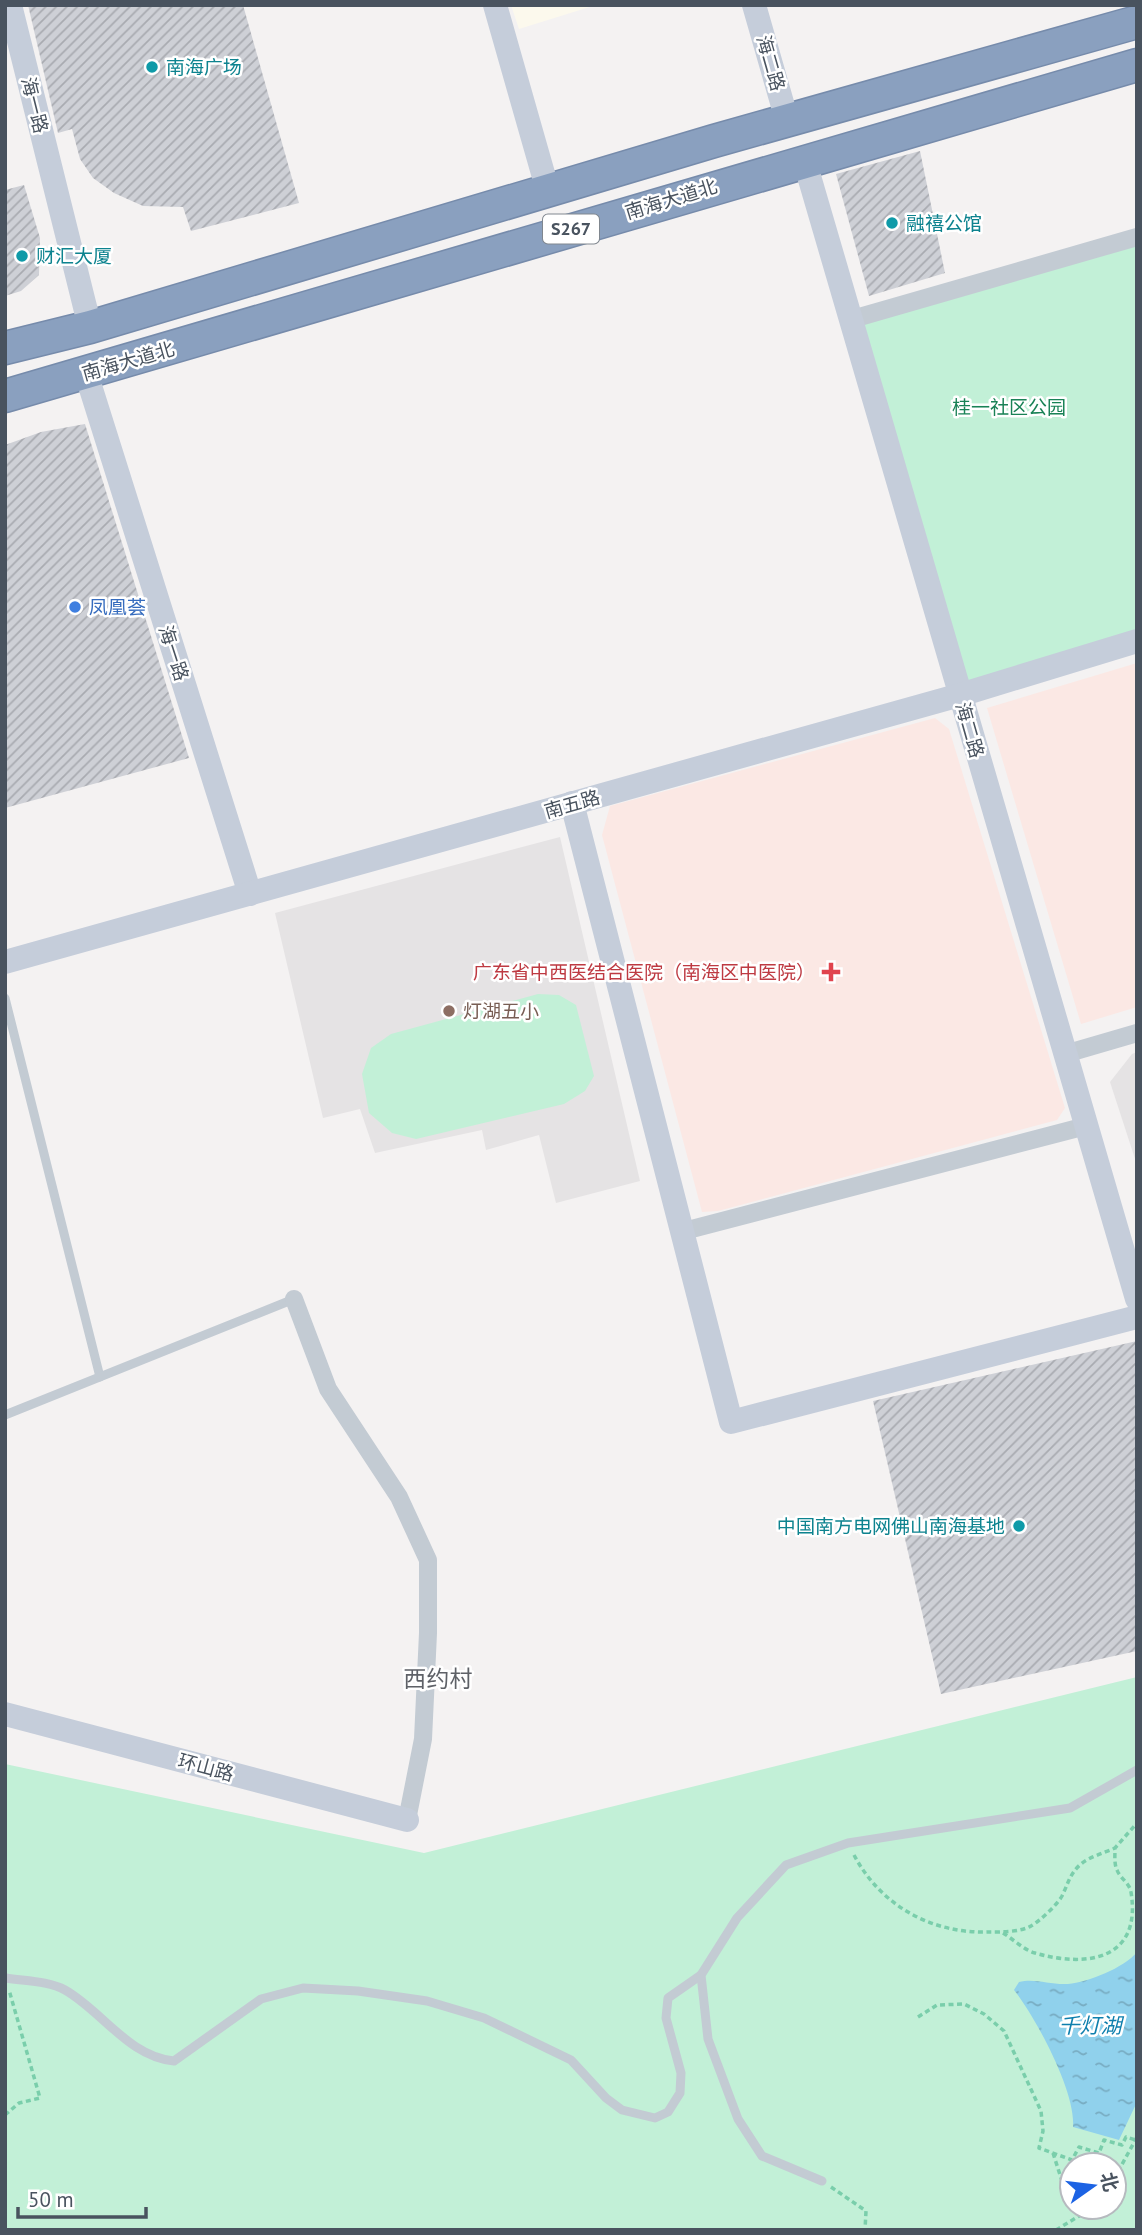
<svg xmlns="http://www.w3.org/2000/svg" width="1142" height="2235" viewBox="0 0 1142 2235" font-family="'PT Sans','Noto Sans SC',sans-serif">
	<defs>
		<pattern id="water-ripples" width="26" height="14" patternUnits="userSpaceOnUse" patternTransform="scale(1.75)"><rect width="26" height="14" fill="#90d1ec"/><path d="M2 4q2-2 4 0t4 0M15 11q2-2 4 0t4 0" fill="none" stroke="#78acc2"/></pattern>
		<pattern id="building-hatch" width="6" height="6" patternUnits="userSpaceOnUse" patternTransform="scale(1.75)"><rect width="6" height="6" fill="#ced0d6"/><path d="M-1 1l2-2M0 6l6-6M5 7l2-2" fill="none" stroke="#a9abb1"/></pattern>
	</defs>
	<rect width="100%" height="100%" fill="#f4f2f2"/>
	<path fill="#fcf9ed" d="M511 5H596L519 29Z"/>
	<g fill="#e5e3e4">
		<path d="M560 837 640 1181 556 1203 539 1135 486 1150 482 1130 375 1153 360 1109 323 1118 275 913Z"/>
		<path d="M1137 1052V1165L1110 1082 1132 1054Z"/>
	</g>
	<g fill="#fbe8e4">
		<path d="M1137 663V1007L1081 1024 987 708Z"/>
		<path d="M935 718 949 729 1065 1108 1057 1120 718 1211 702 1212 602 835 610 806Z"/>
	</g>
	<g fill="#c2f0d7" fill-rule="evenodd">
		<path d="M1137 237V641L960 695 849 320Z"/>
		<path d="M538 994 559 995 576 1005 594 1076 585 1091 564 1104 416 1139 392 1133 369 1113 362 1074 371 1048 391 1034Z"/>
		<path d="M1137 1677V2230H5V1764L424 1853ZM1072 2165H1114V2207H1072Z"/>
	</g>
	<path fill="url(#water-ripples)" d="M1137 1952V2102L1119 2140 1073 2127C1076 2092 1036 2018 1014 1990L1019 1982C1035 1978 1050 1985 1068 1984 1088 1982 1124 1968 1137 1952Z"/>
	<g fill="url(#building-hatch)">
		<path d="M28 5H243L299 203 191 231 183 207 143 206 114 193 93 178 80 159 72 129 58 133Z"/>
		<path d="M920 151 945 273 869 296 836 174Z"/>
		<path d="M24 185 40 238 39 275 21 291 5 296V190Z"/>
		<path d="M85 424 189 758 5 808V445L41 432Z"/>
		<path d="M1137 1341V1651L941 1694 873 1401Z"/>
	</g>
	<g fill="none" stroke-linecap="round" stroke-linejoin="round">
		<g stroke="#768bab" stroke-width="35">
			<g id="highway">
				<path d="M5 348 90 327 714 141 1137 22"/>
				<path d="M5 396 1137 65"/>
			</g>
		</g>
		<g stroke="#7aceab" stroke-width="3.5" stroke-dasharray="5 3.5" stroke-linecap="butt">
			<path d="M854 1855C881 1906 932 1934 989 1932 1001 1932 1021 1932 1031 1926 1040 1921 1057 1905 1062 1896 1068 1884 1070 1873 1081 1864 1089 1857 1104 1853 1115 1848"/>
			<path d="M1003 1933C1013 1939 1024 1950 1035 1953 1087 1968 1142 1960 1131 1892 1130 1884 1120 1878 1117 1870 1114 1864 1115 1855 1115 1848L1137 1823"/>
			<path d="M918 2017 937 2005 964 2004 984 2014 1004 2031 1041 2111 1043 2131 1039 2148 1072 2160 1079 2147 1099 2153 1104 2140 1122 2145 1126 2137 1136 2140"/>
			<path d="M5 2115 19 2103 40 2098 9 1990"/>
			<path d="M1053 2153 1062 2181 1072 2199"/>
			<path d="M1114 2179 1137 2137"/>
			<path d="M831 2187 866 2211 865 2230"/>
			<path d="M1082 2207 1088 2211"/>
			<path d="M1056 2230 1094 2207"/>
		</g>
		<g stroke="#c3cbd3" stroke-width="9">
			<path d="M5 998 100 1377"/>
			<path d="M5 1415 294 1299"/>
			<path d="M6 1978C24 1981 49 1981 65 1990 102 2011 129 2057 174 2061L261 1999 303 1988 358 1991 427 2001 484 2018 571 2060 606 2098 622 2110 655 2118 668 2112 680 2093 681 2073 666 2018 668 1998 701 1975"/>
			<path d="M822 2181 762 2156 738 2119 708 2039 701 1975 737 1918 786 1865 848 1843 1070 1808 1137 1770"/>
		</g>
		<g stroke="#c3cbd3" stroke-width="18">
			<path d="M849 320 1137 237"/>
			<path d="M1065 1054 1137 1033"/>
			<path d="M684 1231 1086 1126"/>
			<path d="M294 1299 328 1389 399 1497 428 1560V1633L423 1739 407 1820"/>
		</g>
		<g stroke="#c5cdda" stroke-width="24">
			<path d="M10 5 90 327"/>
			<path d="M495 5 548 191"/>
			<path d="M754 5 787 120"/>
			<path d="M804 159 1137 1299"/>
			<path d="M86 373 250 894"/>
			<path d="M572 803 731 1422 1137 1317"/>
			<path d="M5 962 960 695 1137 641"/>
			<path d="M5 1714 407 1820"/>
		</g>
		<use href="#highway" stroke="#8aa0bf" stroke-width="32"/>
	</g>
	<g fill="#0f9aa8" stroke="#fff" stroke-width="2.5">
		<circle cx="152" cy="67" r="7"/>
		<circle cx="892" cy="223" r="7"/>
		<circle cx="22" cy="256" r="7"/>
		<circle cx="1019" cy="1526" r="7"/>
	</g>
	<circle fill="#3f7fe0" stroke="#fff" stroke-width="2.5" cx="75" cy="607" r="7"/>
	<path fill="#e0444e" stroke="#fff" stroke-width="2.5" d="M827.5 961.5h7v7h7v7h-7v7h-7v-7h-7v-7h7z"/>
	<circle fill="#8d6e63" stroke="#fff" stroke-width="2.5" cx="449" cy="1011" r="7"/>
	<g text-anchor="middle" stroke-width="5" stroke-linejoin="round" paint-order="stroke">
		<rect fill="#fff" stroke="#80878f" stroke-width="2" x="543" y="214.5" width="56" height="29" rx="5"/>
		<g font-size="18" font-weight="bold" fill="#49535f">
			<text x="571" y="235">S267</text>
		</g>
		<g font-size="19" fill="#49535f" stroke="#fff">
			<text transform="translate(771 63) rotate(74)" y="7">海二路</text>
			<text transform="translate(35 105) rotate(76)" y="7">海一路</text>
			<text transform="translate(671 199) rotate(-17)" y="7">南海大道北</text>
			<text transform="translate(128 361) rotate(-16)" y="7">南海大道北</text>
			<text transform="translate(174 653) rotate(72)" y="7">海一路</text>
			<text transform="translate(970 730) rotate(74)" y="7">海二路</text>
			<text transform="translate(572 804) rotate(-16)" y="7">南五路</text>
			<text transform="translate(206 1767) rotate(15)" y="7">环山路</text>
		</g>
		<g font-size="19" fill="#0d838f" stroke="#fff" text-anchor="start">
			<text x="166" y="74">南海广场</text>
			<text x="906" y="230">融禧公馆</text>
			<text x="36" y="263">财汇大厦</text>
			<text x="1005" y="1533" text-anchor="end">中国南方电网佛山南海基地</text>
		</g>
		<g font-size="19" fill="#198256" stroke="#fff">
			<text x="1009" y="414">桂一社区公园</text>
		</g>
		<g font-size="19" fill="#366cbe" stroke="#fff" text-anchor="start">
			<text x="89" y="614">凤凰荟</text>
		</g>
		<g font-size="19" fill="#be3a42" stroke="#fff" text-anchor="end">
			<text x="815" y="979">广东省中西医结合医院（南海区中医院）</text>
		</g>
		<g font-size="19" fill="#785e54" stroke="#fff" text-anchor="start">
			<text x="463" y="1018">灯湖五小</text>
		</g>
		<g font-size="21" font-style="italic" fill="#0e7fad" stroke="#fff">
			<text x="1090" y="2033">千灯湖</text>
		</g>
		<g font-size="23" fill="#5e6167" stroke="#fff">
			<text x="438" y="1687">西约村</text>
		</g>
	</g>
	<rect width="1142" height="2235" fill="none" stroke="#49535f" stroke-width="14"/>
	<g transform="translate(1093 2186) rotate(76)"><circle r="33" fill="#ffffff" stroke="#b6babf" stroke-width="2"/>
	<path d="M0-5L12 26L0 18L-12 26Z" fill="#1c63e4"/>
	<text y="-10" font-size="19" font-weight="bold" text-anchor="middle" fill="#49535f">北</text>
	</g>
	<path d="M18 2207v10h128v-10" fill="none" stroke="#49535f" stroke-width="3.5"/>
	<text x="28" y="2207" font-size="21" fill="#49535f" stroke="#ffffff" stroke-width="5" paint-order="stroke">50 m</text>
</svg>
